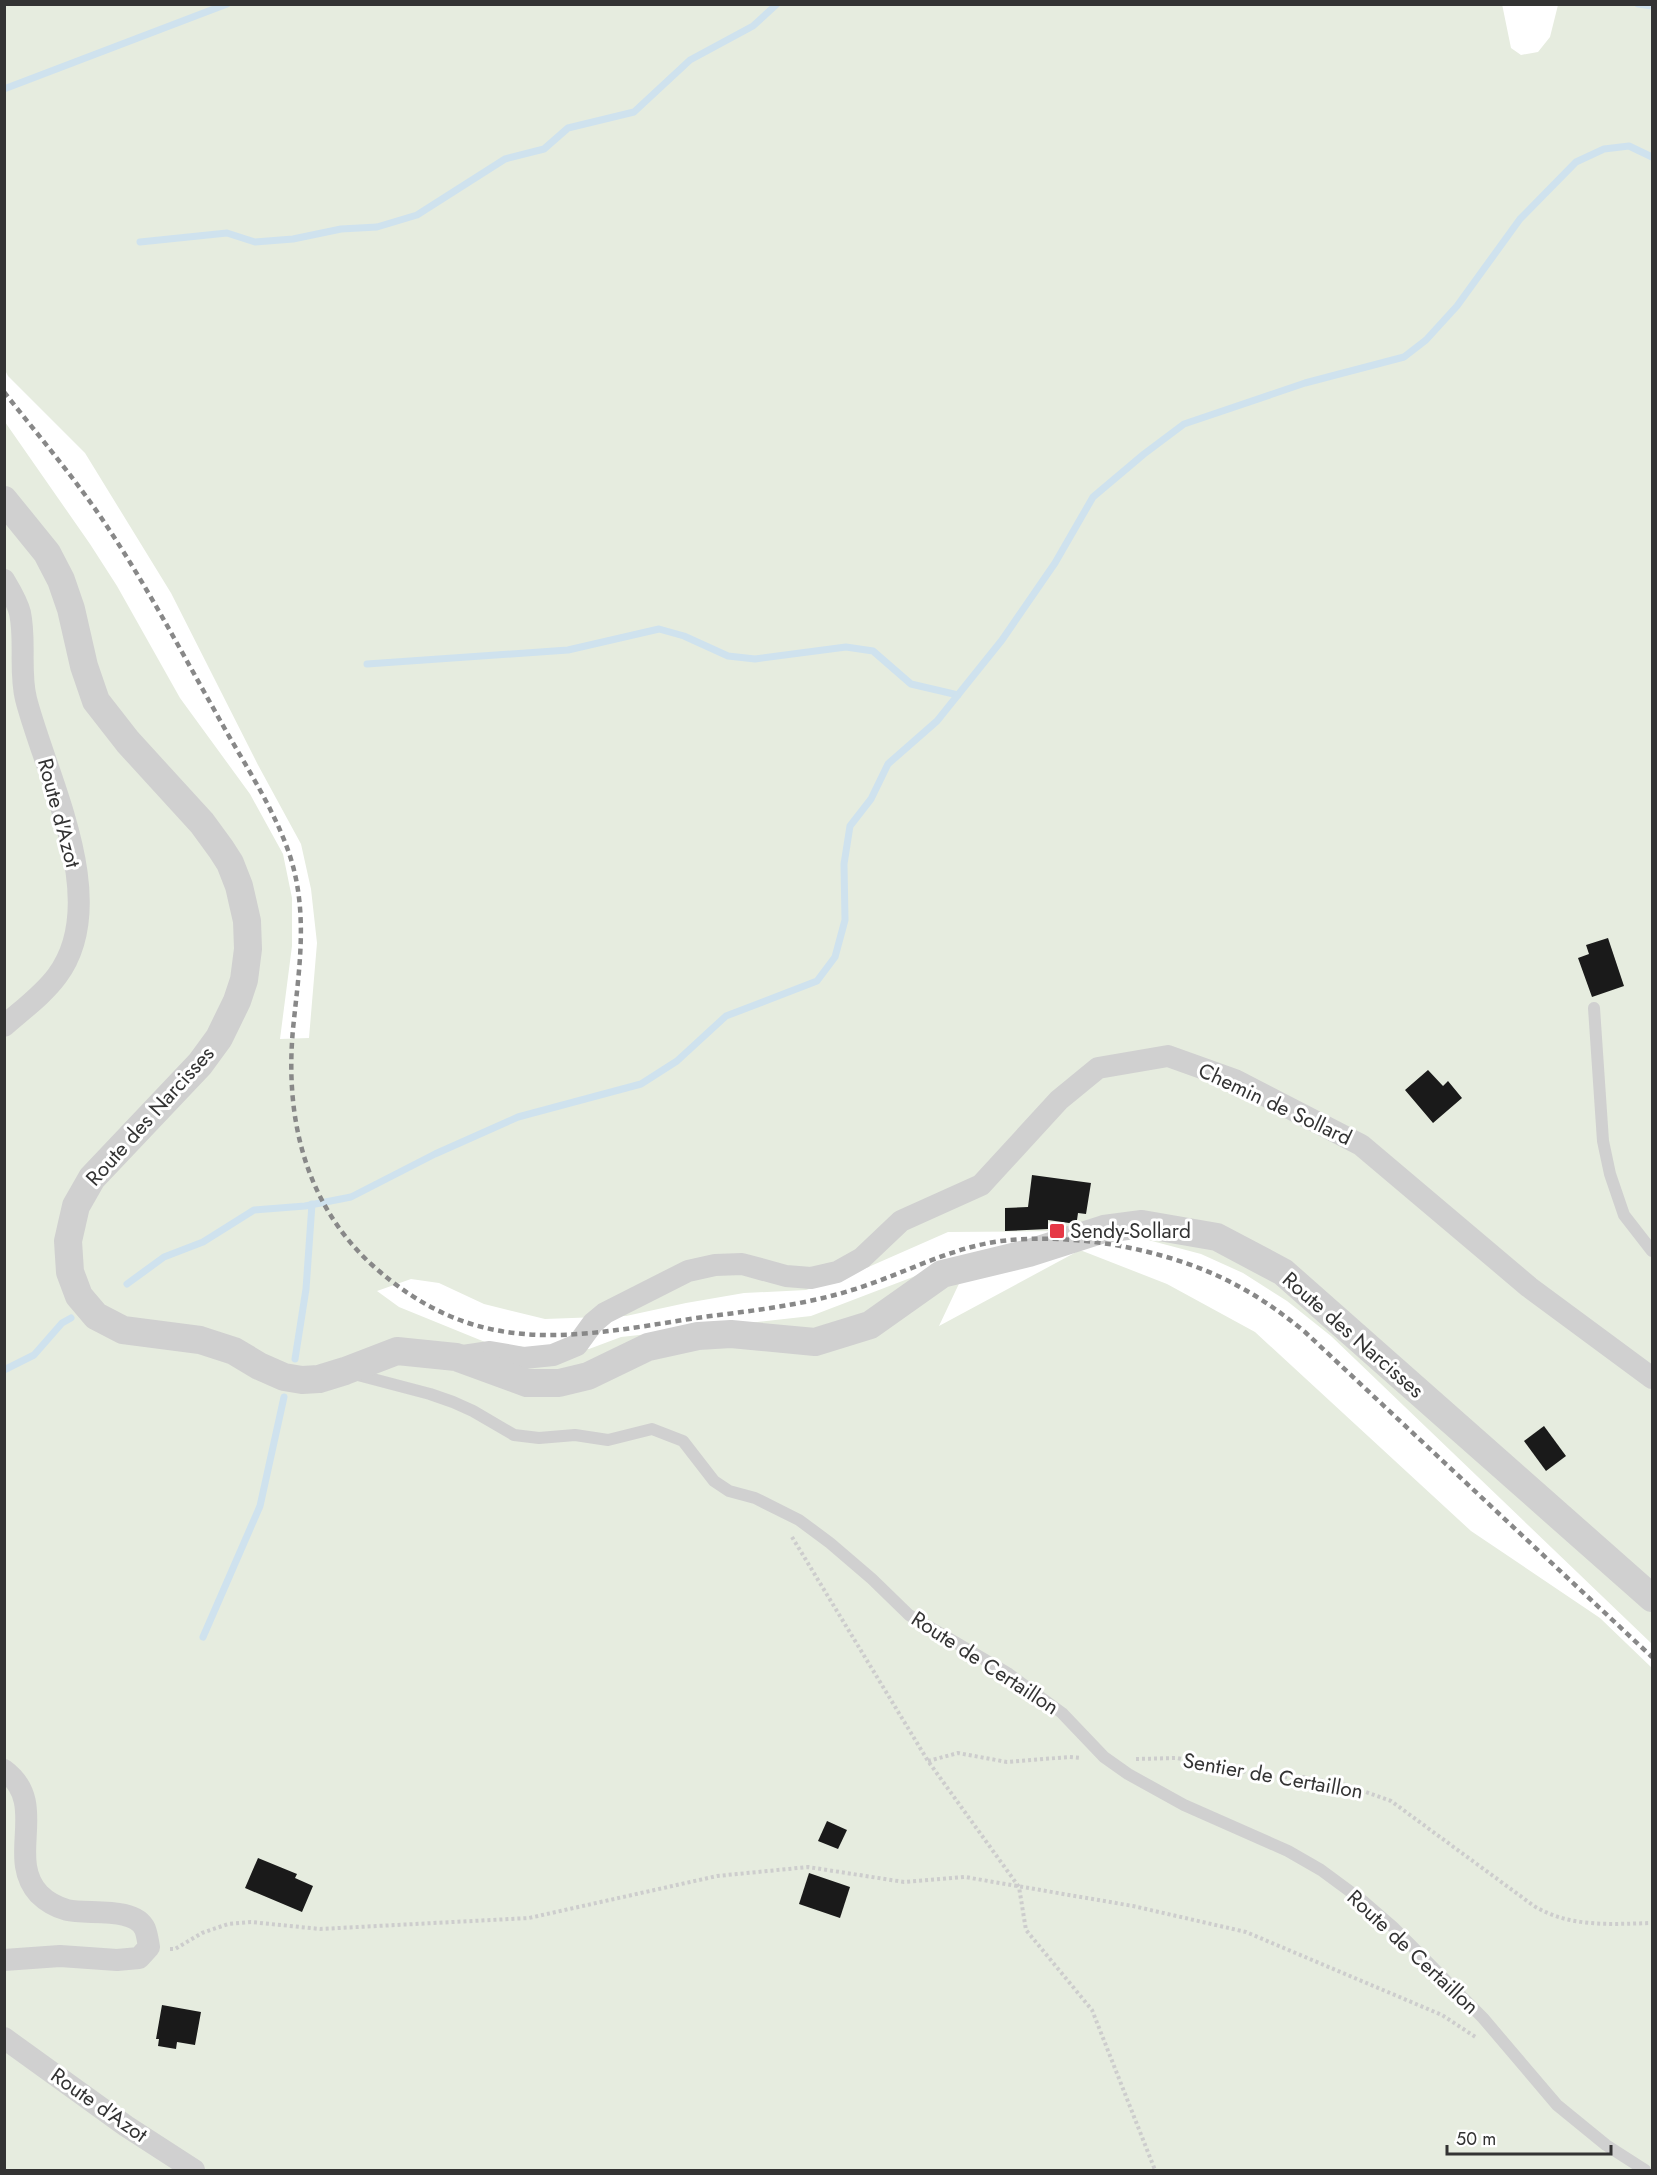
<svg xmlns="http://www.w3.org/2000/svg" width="1657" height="2175" viewBox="0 0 1657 2175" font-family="Jost,sans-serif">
	<rect width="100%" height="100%" fill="#fff"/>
	<path fill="#e6ecdf" d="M1502 4 1511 48 1521 55 1538 52 1550 37 1558 5H1652V1644L1331 1336 1287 1301 1243 1273 1201 1254 1133 1236 1067 1231 948 1232 848 1276 806 1290 744 1293 686 1303 626 1316 545 1319 484 1304 439 1283 411 1279 377 1291 399 1307 485 1342 540 1349H589L621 1337 811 1316 973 1254 939 1326 1080 1250 1167 1284 1255 1332 1471 1531 1600 1618 1652 1668V2170H5V422L90 544 117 586 180 698 250 794 283 854 292 898V946L280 1039 309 1038 317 943 311 889 301 844 258 765 171 593 85 453 8 376 5 370V5Z"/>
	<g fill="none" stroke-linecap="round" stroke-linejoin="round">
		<g stroke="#cfe2ee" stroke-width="7">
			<path d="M1638 4 1652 6"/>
			<path d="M4 89 227 4"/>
			<path d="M140 242 227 233 255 242 293 239 341 229 377 227 417 215 505 159 544 149 568 128 634 112 690 60 753 26 777 4"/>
			<path d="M367 664 568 650 659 629 684 636 728 656 755 659 846 647 873 651 911 684 958 695"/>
			<path d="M127 1284 164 1257 203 1242 254 1210 305 1206 351 1197 435 1154 518 1117 641 1084 677 1061 726 1016 817 981 835 957 845 920 844 864 850 826 871 799 888 764 937 721 1002 640 1055 563 1093 497 1144 454 1184 424 1305 383 1404 357 1426 340 1457 306 1520 219 1576 162 1604 149 1629 146 1652 157"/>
			<path d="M295 1359 306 1289 312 1204"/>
			<path d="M4 1370 34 1355 62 1323 71 1318"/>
			<path d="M203 1637 260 1506 284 1397"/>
		</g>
	</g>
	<g fill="#1a1a1a">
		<path d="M1608 938 1624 986 1592 997 1578 958 1589 954 1586 945Z"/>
		<path d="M1428 1070 1443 1086 1448 1081 1462 1098 1433 1123 1405 1090Z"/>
		<path d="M1032 1175 1091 1183 1086 1214 1078 1213 1077 1220 1069 1223 1048 1220V1229L1005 1231V1208L1028 1207Z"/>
		<path d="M1544 1426 1566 1456 1546 1471 1524 1441Z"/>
		<path d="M827 1821 847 1830 838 1849 818 1841Z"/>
		<path d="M258 1858 297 1874 295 1878 313 1886 302 1912 245 1888Z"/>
		<path d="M809 1873 850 1887 840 1918 799 1904Z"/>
		<path d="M162 2005 201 2012 195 2045 177 2042 176 2049 158 2046 159 2039H156Z"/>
	</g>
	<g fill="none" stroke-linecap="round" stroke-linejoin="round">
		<g stroke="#cdcdcd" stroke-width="4" stroke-dasharray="3 3" stroke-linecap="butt">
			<path d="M792 1537 928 1761 1019 1887 1026 1930 1092 2010 1155 2170"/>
			<path d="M1136 1759 1177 1758 1271 1777H1302L1346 1785 1391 1801 1534 1906C1571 1928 1611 1924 1652 1923"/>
			<path d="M928 1761 958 1753 1007 1762 1069 1757 1081 1758"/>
			<path d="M170 1949H175L202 1933 228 1924 251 1922 320 1929 529 1918 717 1876 808 1867 904 1882 965 1877 1133 1906 1246 1932 1442 2015 1477 2038"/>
		</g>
		<g stroke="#d0d0d0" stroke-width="12">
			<path d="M1594 1008 1603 1141 1610 1174 1624 1215 1652 1251"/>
			<path d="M354 1374 430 1394 453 1402 473 1411 514 1435 539 1438 575 1435 608 1440 652 1429 683 1441 714 1481 729 1491 755 1498 799 1520 830 1543 872 1579 909 1615 1009 1674 1062 1713 1104 1757 1128 1774 1184 1805 1288 1851 1321 1870 1363 1901 1393 1927 1483 2018 1557 2105 1606 2145 1645 2170"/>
		</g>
		<g stroke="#d0d0d0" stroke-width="22">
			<path d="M4 580C10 590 17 601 20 613 26 641 19 671 26 699 46 777 113 901 57 976 43 995 22 1010 4 1026"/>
			<path d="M456 1357 490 1352 524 1358 553 1355 577 1345 593 1323 605 1313 688 1271 715 1265 742 1264 786 1276 811 1278 837 1272 862 1258 901 1221 981 1185 1059 1100 1098 1068 1168 1056 1235 1080 1361 1145 1529 1287 1652 1378"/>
			<path d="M4 1770C50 1804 5 1857 39 1894 47 1902 56 1907 67 1910 87 1915 135 1906 145 1929 147 1934 148 1941 149 1947L139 1958 117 1960 60 1956 4 1960"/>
			<path d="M4 2038 126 2126 194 2170"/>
		</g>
		<path stroke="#d0d0d0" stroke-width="28" d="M4 500 47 553 61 580 71 609 84 666 96 701 128 742 202 823 221 849 230 863 239 886 247 921 248 949 244 980 237 1001 219 1038 200 1064 92 1178 76 1206 68 1241 70 1272 79 1296 96 1316 123 1330 200 1340 234 1351 259 1366 284 1377 302 1380 319 1379 345 1371 397 1351 456 1357 527 1383H559L588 1376 648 1347 698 1336 731 1334 815 1342 870 1325 942 1274 1029 1253 1104 1229 1142 1224 1217 1237 1283 1272 1652 1598"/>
		<path stroke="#888" stroke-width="4.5" stroke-dasharray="6 4.5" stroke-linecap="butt" d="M4 392C41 439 80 484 112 534 150 592 182 653 216 713 241 759 272 804 289 853 309 912 299 969 293 1029 285 1116 304 1202 371 1264 476 1359 569 1338 696 1318 748 1311 801 1306 852 1290 902 1275 948 1248 1001 1241 1078 1232 1173 1250 1240 1287 1264 1300 1284 1315 1305 1332L1652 1657"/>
	</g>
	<rect fill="#e63946" stroke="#fff" stroke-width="2" x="1049" y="1223" width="16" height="16" rx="3"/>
	<g text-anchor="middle" stroke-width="6" stroke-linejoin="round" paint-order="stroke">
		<g font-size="21" fill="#333" stroke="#fff">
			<text transform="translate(59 813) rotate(75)" y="7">Route d'Azot</text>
			<text transform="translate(1275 1104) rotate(25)" y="7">Chemin de Sollard</text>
			<text transform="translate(150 1116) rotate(-48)" y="7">Route des Narcisses</text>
			<text transform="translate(1353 1335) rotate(41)" y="7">Route des Narcisses</text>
			<text transform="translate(985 1663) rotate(33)" y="7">Route de Certaillon</text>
			<text transform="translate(1273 1776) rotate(10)" y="7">Sentier de Certaillon</text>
			<text transform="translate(1413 1952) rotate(43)" y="7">Route de Certaillon</text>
			<text transform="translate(99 2105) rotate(35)" y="7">Route d'Azot</text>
		</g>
		<g font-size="21" fill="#333" stroke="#fff" text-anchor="start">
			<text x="1070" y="1238">Sendy-Sollard</text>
		</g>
	</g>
	<rect width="1657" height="2175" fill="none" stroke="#333333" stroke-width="12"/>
	<path d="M1447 2145v9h164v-9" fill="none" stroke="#333333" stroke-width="3"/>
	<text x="1456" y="2145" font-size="18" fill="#333333" stroke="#ffffff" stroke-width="4.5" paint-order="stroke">50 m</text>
</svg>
